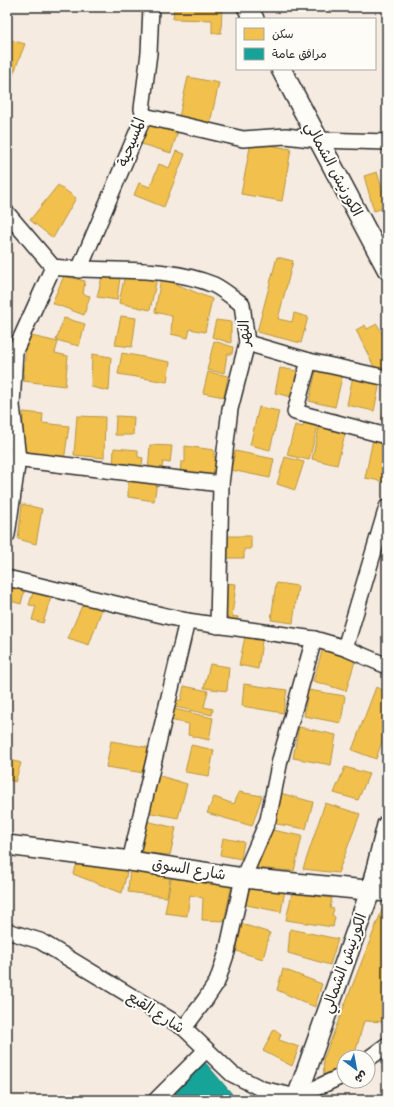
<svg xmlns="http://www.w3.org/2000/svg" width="394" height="1107" viewBox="0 0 394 1107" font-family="Sriracha,'Playpen Sans Arabic',sans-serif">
	<rect width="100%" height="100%" fill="#f5ebe1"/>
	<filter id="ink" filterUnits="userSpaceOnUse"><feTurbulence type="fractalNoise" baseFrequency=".025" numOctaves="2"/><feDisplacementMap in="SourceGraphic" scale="8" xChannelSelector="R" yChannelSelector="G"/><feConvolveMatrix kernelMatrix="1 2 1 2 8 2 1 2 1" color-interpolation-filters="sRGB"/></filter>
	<g filter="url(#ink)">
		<g fill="#f2c14e" stroke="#b69444">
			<path d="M174 7H222L221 33H212V20L173 19Z"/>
			<path d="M7 39 25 44 11 80 7 79Z"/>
			<path d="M188 77 219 83 210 123 179 117Z"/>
			<path d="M146 121 178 131 171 153 138 143Z"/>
			<path d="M251 142 291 149 282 201 241 194Z"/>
			<path d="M176 151 185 154 164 207 134 195 139 183 150 187 159 164 169 168Z"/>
			<path d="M377 172 383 192H387V207L374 211 364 176Z"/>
			<path d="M58 185 76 198 53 238 30 220Z"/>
			<path d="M277 257 293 261 278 319 292 322 294 313 308 317 301 343 257 332Z"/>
			<path d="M103 273 120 278 117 300 97 297Z"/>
			<path d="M125 274 157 278 150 310 119 303Z"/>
			<path d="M64 276 85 281 83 294 90 296 84 315 52 303Z"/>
			<path d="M161 278 212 299 205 332 190 329 188 338 171 334 172 316 155 312Z"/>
			<path d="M121 316 136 318 132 347 115 345Z"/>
			<path d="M64 318 85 324 79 346 56 340Z"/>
			<path d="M216 320 231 322V343L212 337Z"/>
			<path d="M377 324 387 343V370L378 375 356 330 365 325 367 329Z"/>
			<path d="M27 335 58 342 55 353 68 356 65 386 23 381Z"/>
			<path d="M214 341 233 347 232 354H227L224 373 207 370Z"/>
			<path d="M122 353 170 362 167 382 118 374Z"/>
			<path d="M92 354 111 357 109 391 91 387Z"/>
			<path d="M317 367 343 373 335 407 309 401Z"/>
			<path d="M280 368 297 371 292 397 275 393Z"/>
			<path d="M208 372 228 376 224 397 203 393Z"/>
			<path d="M353 376 380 382 374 411 347 405Z"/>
			<path d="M387 399V421L382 420Z"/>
			<path d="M259 407 279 411 270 450 250 445Z"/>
			<path d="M23 412 43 414 42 423 69 426 64 461 22 458Z"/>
			<path d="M77 416 105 417 104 458 74 455Z"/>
			<path d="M116 416 134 417 133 435H115Z"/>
			<path d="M305 418 319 422 309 460 287 455 295 425 303 427Z"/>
			<path d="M320 424 346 430 337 465 312 459Z"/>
			<path d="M373 439 387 441V472L385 482 365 478Z"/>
			<path d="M150 445 172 446 170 463 163 462 161 473 148 472Z"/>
			<path d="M185 446 214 450V457L220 458 219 482 180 474 181 462H185Z"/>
			<path d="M114 448 138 450V457L143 458 141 471 113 468Z"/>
			<path d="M235 451 274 459 270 478 231 470Z"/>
			<path d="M285 457 304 462 295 490 277 484Z"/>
			<path d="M128 477 157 482 154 501 128 497Z"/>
			<path d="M22 504 42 509 36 544 18 539Z"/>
			<path d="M224 536H251V549H244V558H224Z"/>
			<path d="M224 583 236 584 232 616 238 617 237 626 219 624Z"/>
			<path d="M276 583 298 586 293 623 271 620Z"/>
			<path d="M7 585 25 588 21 604 7 600Z"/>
			<path d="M34 589 52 594 43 623 32 620 36 606 29 605Z"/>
			<path d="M84 601 103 606 89 645 68 638Z"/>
			<path d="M246 632 263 634 258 669 239 665Z"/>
			<path d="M323 648 356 658 346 691 313 681Z"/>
			<path d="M210 664 229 667 227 691 204 688Z"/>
			<path d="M244 684 287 690 283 713 242 706Z"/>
			<path d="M184 686 208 691 204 707 213 709 212 715 175 707 176 701 181 700Z"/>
			<path d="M376 687 387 692V727L376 759 352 750Z"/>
			<path d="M308 690 345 696 341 723 304 716Z"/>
			<path d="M174 709 213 718 209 740 188 735 189 724 170 720Z"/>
			<path d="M299 727 336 735 331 765 293 758Z"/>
			<path d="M111 741 151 748 144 773 106 767Z"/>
			<path d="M191 745 214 750 209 776 185 772Z"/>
			<path d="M7 759 21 763 15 782 7 779Z"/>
			<path d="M345 767 369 774 358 800 334 793Z"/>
			<path d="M157 775 187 784 178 818 147 812Z"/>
			<path d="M239 792 262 796 252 826 207 813 214 797 234 804Z"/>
			<path d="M280 793 313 802 306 829 271 823Z"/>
			<path d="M325 803 360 814 338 873 303 869Z"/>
			<path d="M146 821 176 828 170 855 138 852Z"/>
			<path d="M267 829 302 836 294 871 254 868Z"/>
			<path d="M223 838 244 842 241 859 220 855Z"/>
			<path d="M77 864 124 867 127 872 122 893 73 874Z"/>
			<path d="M130 866 171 870 167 897 128 892Z"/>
			<path d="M173 868 233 879 224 921 202 920 203 898 190 895 187 916 165 913Z"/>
			<path d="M247 883 285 890 281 912 242 904Z"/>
			<path d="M292 893 332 898 330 908 334 909 332 915 335 917 333 927 286 920Z"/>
			<path d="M386 900 387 1022 364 1021 354 1057H344V1072L332 1078 324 1076 323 1060Z"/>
			<path d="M242 924 270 933 263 959 236 951Z"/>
			<path d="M290 929 338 939 330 965 288 953Z"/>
			<path d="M283 969 322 984 315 1007 277 990Z"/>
			<path d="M274 1029 281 1034 279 1040 299 1047 292 1066 263 1051Z"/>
		</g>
		<path fill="#17a398" stroke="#1d7f77" d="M202 1059 232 1094 226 1100H181L170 1089Z"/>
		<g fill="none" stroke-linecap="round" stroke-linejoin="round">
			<g stroke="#2b2b2b" stroke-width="18">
				<g id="minor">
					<path d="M144 116 243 139 286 136 319 140 387 142"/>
					<path d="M7 213 53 267C106 273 164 264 214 285 224 290 233 298 242 304L247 343 230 409 221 484 218 626"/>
					<path d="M79 270 144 116 142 109 149 53 151 7"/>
					<path d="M247 343 309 361 387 378"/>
					<path d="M309 361 295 412 387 436"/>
					<path d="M7 458 221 484"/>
					<path d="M7 535 18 459 12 405 15 351 53 267"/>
					<path d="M7 578 187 621 314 639 345 648 387 666"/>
					<path d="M345 648 387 507"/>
					<path d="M130 861 187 621"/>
					<path d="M7 931 40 941 184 1028 232 1074 262 1089 297 1097 344 1075"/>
					<path d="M184 1028 205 1000 217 982 227 952 243 878 268 820 280 760 314 639"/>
					<path d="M368 1059 387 1045"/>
					<path d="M156 1100 206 1050"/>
				</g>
			</g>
			<g stroke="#2b2b2b" stroke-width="22">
				<g id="tertiary">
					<path d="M247 7 254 19"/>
					<path d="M281 69 387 269"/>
					<path d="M7 845 130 861 243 878 387 892"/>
					<path d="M298 1100 297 1097 371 889 387 825"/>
				</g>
			</g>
			<use href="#minor" stroke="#fdfcf7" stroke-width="15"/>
			<use href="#tertiary" stroke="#fdfcf7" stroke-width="19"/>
		</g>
	</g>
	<g text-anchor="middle" stroke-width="4" stroke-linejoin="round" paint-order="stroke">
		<g font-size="15" fill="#2b2b2b" stroke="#fdfcf7">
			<text transform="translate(131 142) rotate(-69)" y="5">المسيحية</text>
			<text transform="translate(334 169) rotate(62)" y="5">الكورنيش الشمالي</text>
			<text transform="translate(244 333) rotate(-92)" y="5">النهر</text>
			<text transform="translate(189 869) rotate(9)" y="5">شارع السوق</text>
			<text transform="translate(344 963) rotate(-70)" y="5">الكورنيش الشمالي</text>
			<text transform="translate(156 1012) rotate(33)" y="5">شارع القبع</text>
		</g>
	</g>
	<rect width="394" height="1107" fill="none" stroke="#fdfcf7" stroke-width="24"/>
	<rect x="12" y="12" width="370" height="1083" fill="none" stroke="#2b2b2b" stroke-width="1.5" filter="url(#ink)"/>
	<rect x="236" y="18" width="140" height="52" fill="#fdfcf7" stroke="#a9a8a5"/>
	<rect x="244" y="28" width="20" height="12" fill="#f2c14e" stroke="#a9a8a5"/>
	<text x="272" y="38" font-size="12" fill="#2b2b2b">سكن</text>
	<rect x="244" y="48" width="20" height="12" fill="#17a398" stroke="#a9a8a5"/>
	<text x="272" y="58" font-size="12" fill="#2b2b2b">مرافق عامة</text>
	<g transform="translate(356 1069) rotate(148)"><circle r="19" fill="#fdfcf7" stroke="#a9a8a5"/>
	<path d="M0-3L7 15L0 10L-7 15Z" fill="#1f6fb2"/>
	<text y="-6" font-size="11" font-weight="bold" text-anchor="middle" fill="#2b2b2b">ش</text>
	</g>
</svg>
